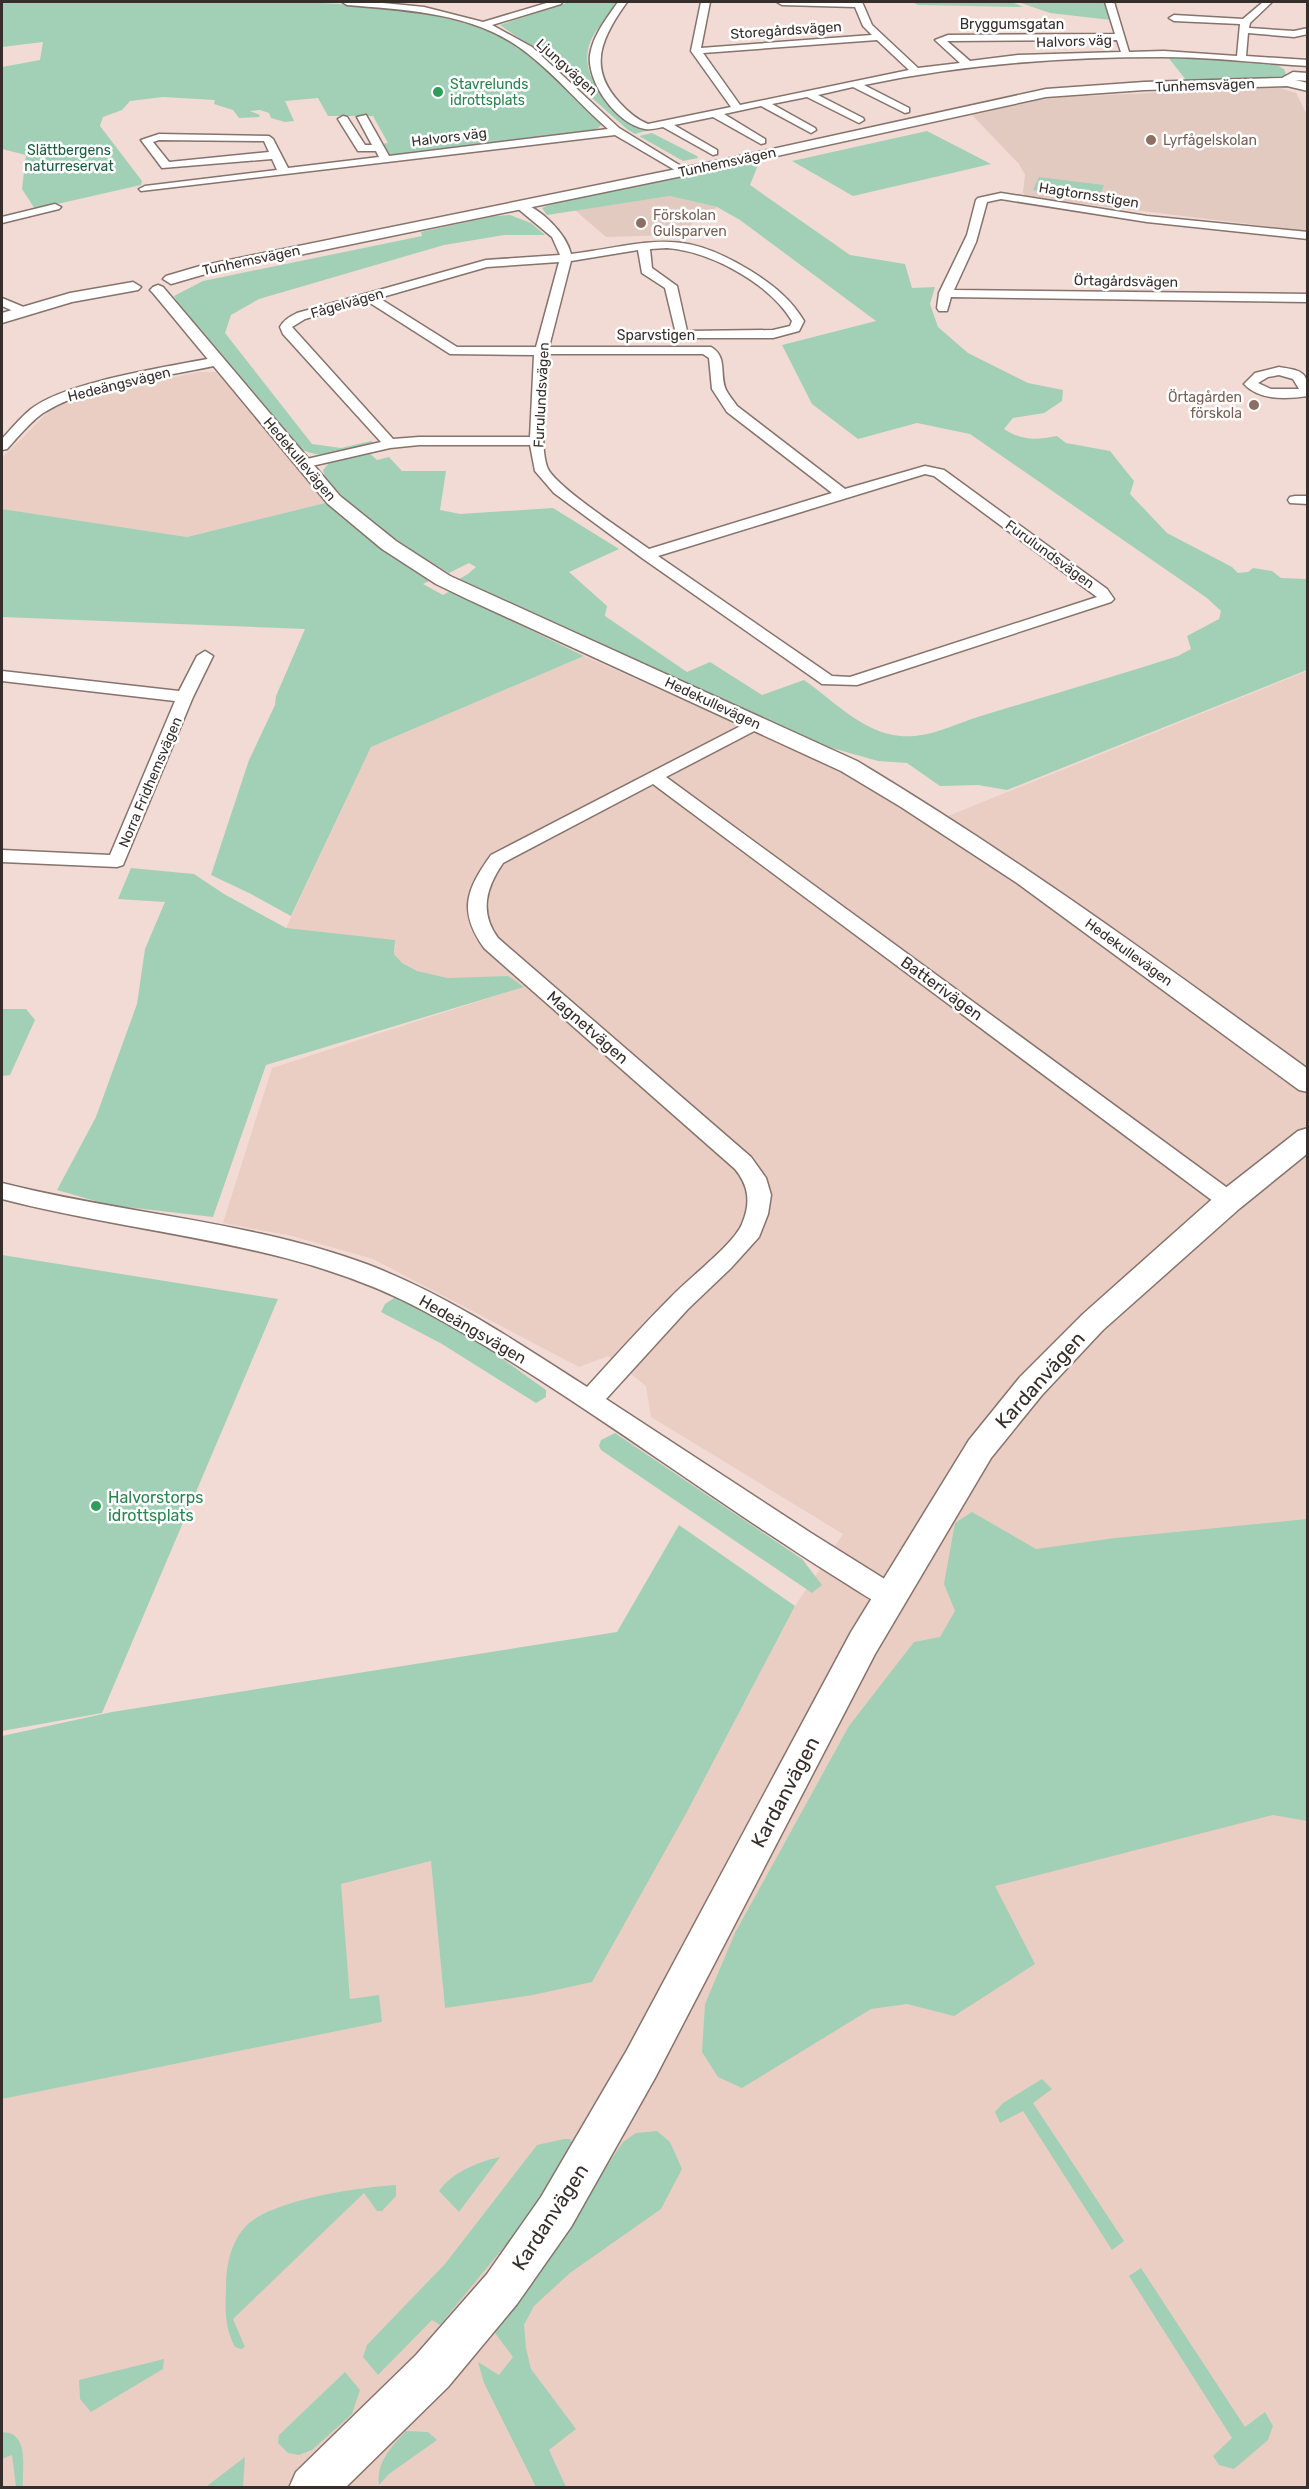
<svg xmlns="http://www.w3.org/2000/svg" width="1309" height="2489" viewBox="0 0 1309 2489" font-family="Rubik,sans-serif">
	<rect width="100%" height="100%" fill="#f1dbd4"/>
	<g fill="#eacec3">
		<path d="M200 372H216L227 381 325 503 187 537 2 509V458L51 409 99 392Z"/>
		<path d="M584 656 844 772 928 824 1307 671V2487L2 2488V2099L382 2022 350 1999 340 1884 432 1861 445 2008 688 1810 795 1606 843 1534 651 1417 646 1386 608 1356 579 1367 373 1259 292 1236 223 1223 272 1068 523 987 472 979 448 978 417 971 402 963 394 954 396 945 286 928 371 747Z"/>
	</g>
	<g fill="#e2cac1">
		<path d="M1277 87 1296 93 1307 115V231L1025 197 1023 192 1025 175 1019 164 972 115 1032 101 1065 97Z"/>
		<path d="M670 196 717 207 675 235 606 237 575 210Z"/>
	</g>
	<g fill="#a2d0b6">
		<path d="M2 2C73 2 144 2 215 2 302 2 423 0 502 37 536 54 574 97 603 123L596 130 577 134 396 155H389L381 144 388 143 373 116H328L318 98 285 101 294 121 285 122 271 118 269 113 260 110 250 111 260 115 259 117 239 118 233 110 214 104 215 100 163 97 130 101 122 110 103 117 100 126 142 181 141 185 35 209 22 189 26 155 2 149V67L40 60 43 42 2 47Z"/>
		<path d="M569 2H617C609 17 591 32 588 50 581 83 621 121 649 130L635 134 628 130 546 57 500 25Z"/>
		<path d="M912 2H1012L1023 7 918 5Z"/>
		<path d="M1018 2H1105L1111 20 1050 13Z"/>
		<path d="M1167 56 1275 64 1284 69 1287 77 1271 79 1186 80Z"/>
		<path d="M927 131 991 164 853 196 792 161Z"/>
		<path d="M652 133 697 156 698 158 683 161 639 136Z"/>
		<path d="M760 160 750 185 850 255 905 264 912 288 935 287 930 304 938 327 968 353 1028 383 1063 390 1062 401 1044 413 1013 418 1004 429C1022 441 1036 440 1057 436L1066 443 1110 451 1134 481 1130 494 1167 533 1232 567 1238 573 1248 572 1253 568 1272 571 1281 578 1307 579V670L1007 790 978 785 940 786 907 763 878 761 825 746 485 592 459 579 468 574 476 567 469 563 449 573C404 546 359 517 325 477L323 470 329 463 369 453 377 460 389 457 402 471H446L440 510 460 514 553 508 619 549 569 572 607 606 605 616 687 672 710 662 762 695 804 680C831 699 860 729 893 735 925 741 951 725 981 716 1047 696 1113 677 1178 656L1191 649 1187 636 1219 619 1221 611 1207 598 970 434 917 423 858 439 812 404 782 345 876 321 740 220 717 207 670 196 547 215 542 208 554 203Z"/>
		<path d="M1039 177 1104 185 1099 198 1033 190Z"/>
		<path d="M510 215 531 223 545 235H504L444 245 259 299 231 315 225 333 312 444 341 448 371 441 376 444C351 450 323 462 299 448L180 307 174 296 203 281 422 236 421 232 494 216Z"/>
		<path d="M325 503 389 555 431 580 423 584 443 595 450 591 584 656 371 747 291 916 249 893 211 875 249 760 275 705 276 696 305 629 2 617V509L187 537Z"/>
		<path d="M131 868 194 874 224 894 286 928 395 940 394 954 402 963 417 971 448 978 508 976 524 987 266 1065 213 1217 109 1205 57 1190 96 1117 137 1004 145 949 165 902 118 899Z"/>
		<path d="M2 1009H26L35 1020 10 1075 2 1076Z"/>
		<path d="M2 1255 278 1299 102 1713 2 1731Z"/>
		<path d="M394 1298H401L482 1344 546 1390V1397L536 1403 442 1344 381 1312 385 1304Z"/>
		<path d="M615 1433 802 1559 822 1585 812 1593 601 1450 599 1446 601 1440Z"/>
		<path d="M972 1512 1036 1549 1115 1538 1307 1519V1821L1273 1815 995 1886 1035 1964 954 2016 907 2004 871 2009 742 2088 718 2077 702 2052 705 2004 735 1933 849 1726 914 1642 940 1637 955 1611 944 1584 955 1523Z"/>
		<path d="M679 1525 795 1606 688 1810 592 1982 533 1995 445 2008 431 1861 341 1884 350 1999 379 1995 382 2022 2 2099V1736L112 1712 617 1632Z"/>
		<path d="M1042 2079 1052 2089 1033 2103 1124 2241 1112 2250 1023 2111 1000 2123 995 2112 1003 2103Z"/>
		<path d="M657 2131 670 2142 682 2169 661 2209 570 2273 534 2306 524 2325 526 2348 531 2369 576 2429 549 2450 566 2487H536L484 2383 478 2362 499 2375 513 2357 495 2333 623 2142 636 2133Z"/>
		<path d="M564 2139H570L573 2144 569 2152 521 2226 440 2325 432 2320 378 2375 363 2357 367 2345 445 2264 537 2145Z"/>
		<path d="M500 2157 459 2212 439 2191C452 2172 478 2162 500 2157Z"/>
		<path d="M396 2185V2196L382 2211H377L364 2193 233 2319 245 2347 241 2349 235 2347C225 2329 225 2310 226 2289 226 2267 230 2242 247 2225 272 2200 360 2187 396 2185Z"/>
		<path d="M1141 2268 1245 2427 1265 2412 1273 2426 1268 2440 1234 2469 1219 2465 1213 2456 1232 2438 1129 2276Z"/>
		<path d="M164 2359 163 2369 91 2412 80 2399 79 2380Z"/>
		<path d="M345 2372 360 2390 352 2414 312 2450 299 2455 288 2453 278 2443 279 2435Z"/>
		<path d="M406 2431 428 2432 437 2440 389 2474 379 2485C376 2461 392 2447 406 2431Z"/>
		<path d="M2 2432C30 2432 22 2468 23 2487H16L12 2455 2 2459Z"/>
		<path d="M245 2457 243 2487H205L207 2486Z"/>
	</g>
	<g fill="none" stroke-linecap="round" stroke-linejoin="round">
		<g stroke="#86736c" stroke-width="3">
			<g id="minor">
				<path d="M342 2H373L424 7 483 22 550 2H562L561 4 492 25 532 47 619 128 689 171 688 173H680L615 135 141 191 139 189 145 186 277 170 272 159 162 168 141 140 159 134 269 136 273 139 288 168 379 157 376 151H358L338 119 343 116 347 117 365 145H372L357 117 366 115 389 156 608 129C580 105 557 76 527 53 477 13 409 10 347 5ZM159 140 264 141 269 152 169 162 153 142Z"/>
				<path d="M618 2H627C603 36 586 66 619 102 627 111 636 119 648 124L731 107 691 51 701 2H710L701 48 872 35 863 26 855 7 782 5 777 2H862L872 25 918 68 960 63 935 40 948 35 1115 34 1105 2H1114L1129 52 1164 51 1237 56 1240 24 1174 21 1169 18 1174 15 1243 19 1263 2H1272L1250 23 1249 28 1294 31 1308 28V34L1294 37 1248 33 1246 56 1308 60V66C1259 63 1211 57 1162 57 1062 57 963 64 864 85L909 108V112L905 113 853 87 818 95 863 118 864 120 859 123 807 97 772 104 815 128 816 130 811 133 761 106 724 114 765 139V143L761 144 713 117 674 125 717 150V154L713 155 663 127C657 128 651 130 645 129 617 124 587 83 590 55 593 35 607 18 618 2ZM877 40 909 70 740 105 703 53ZM1117 40 1121 52 1018 55 970 61 947 41Z"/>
				<path d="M1001 193 1147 216 1308 232V239L1147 222 1001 199 987 202 976 242 954 290 1308 294V302L951 297 947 311H939L937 308 939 293 967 235 976 200 978 198Z"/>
				<path d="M520 202C540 208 566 233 571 254 650 244 678 226 751 271 773 285 791 299 804 321L799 331 773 338H677L665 288 642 273 638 250 571 261 549 347H711C728 357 719 374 726 390 729 396 734 401 737 406L845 489 925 466 944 470 1107 589 1114 599 1111 602 857 685 822 684 642 558 554 493 535 471 530 445H419L390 448 303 468 298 467 296 464 298 461 381 442 283 334 280 327C284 320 289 317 297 313L486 260 560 255 552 237 516 207 514 205ZM667 248C710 251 769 283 792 321L790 326 773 330 687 331 677 286 652 268 650 249ZM559 262 536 347H457L379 298 487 267ZM367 301 450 354 534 355 530 437H419L393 439 292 327 305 319ZM547 354H703L709 358 712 389 727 412 832 493 649 549C627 533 559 489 548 469 538 447 546 381 547 354ZM925 474 934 476 1097 597 850 677 832 676 658 556Z"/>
				<path d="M55 204 61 207 59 209 2 223V217Z"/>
				<path d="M2 298 26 308 28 311 22 315 2 306Z"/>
				<path d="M217 357 223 361 222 364C165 378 93 382 43 413 30 422 18 437 7 449L2 450V439C11 429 20 418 31 409 67 381 169 367 217 357Z"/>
				<path d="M1279 367C1303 371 1308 371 1308 396 1287 399 1260 401 1244 384L1255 373ZM1279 375 1293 379 1299 389H1271L1258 383 1268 377Z"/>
				<path d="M1295 496H1308V504L1290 503 1288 500 1290 497Z"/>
				<path d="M205 651 213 656 193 697 123 865 117 867 2 862V850L110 855 175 701 2 681V671L179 691 197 656Z"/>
				<path d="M756 718 764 723 762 727 666 777 1237 1195 1240 1201 1237 1207 1229 1209 1221 1207 653 784 503 863C486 888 479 912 498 938L751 1157 766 1178 771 1195 768 1214 759 1237 731 1268 688 1309 606 1399 811 1533 899 1588 903 1596 899 1604 890 1608C873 1602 858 1591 842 1581 808 1560 775 1538 742 1516 638 1446 535 1371 424 1311 293 1240 143 1236 2 1199V1183C123 1214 252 1221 369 1265 447 1295 517 1342 587 1387 615 1356 643 1325 672 1296 689 1278 734 1244 742 1224 751 1203 749 1186 735 1169L484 948C458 911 466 890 491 855Z"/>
			</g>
		</g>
		<g stroke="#86736c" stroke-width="3">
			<g id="tertiary">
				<path d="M1293 72 1308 73V81L1295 80 1308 83V91L1287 86 1144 90 1046 97 731 166 202 275 171 284 163 279 166 276 200 266 731 158 1046 89 1144 82 1282 78Z"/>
				<path d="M133 282 141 287 138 290 72 302 2 323V313L70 293Z"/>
				<path d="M158 285 163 287 340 496 396 541 450 576 857 761C1014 855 1160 962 1308 1069V1092L1299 1090 1017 883 901 807 841 771 467 599 436 584 382 549 328 504 153 293 150 290 153 287Z"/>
				<path d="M1308 1128V1153L1239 1209 1103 1330 1042 1395 991 1458 875 1654 655 2078 571 2227 517 2304 448 2387 345 2488H289L296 2472 416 2355 487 2274 541 2197 627 2050 851 1632 969 1440 1020 1377 1083 1314 1219 1193 1298 1131Z"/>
			</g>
		</g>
		<use href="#minor" fill="#fff" fill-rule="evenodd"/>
		<use href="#tertiary" fill="#fff" fill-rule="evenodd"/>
	</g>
	<g fill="#2e9e5b" stroke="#fff" stroke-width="2">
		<circle cx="438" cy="92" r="6"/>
		<circle cx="96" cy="1506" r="6"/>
	</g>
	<g fill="#8d6e63" stroke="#fff" stroke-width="2">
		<circle cx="1151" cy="140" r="6"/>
		<circle cx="641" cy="223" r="6"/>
		<circle cx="1254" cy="405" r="6"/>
	</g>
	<g text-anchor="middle" stroke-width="5" stroke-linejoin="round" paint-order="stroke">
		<g font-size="14" fill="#362e2b" stroke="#fff">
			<text x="1012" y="29">Bryggumsgatan</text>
			<text transform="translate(786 30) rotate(-4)" y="5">Storegårdsvägen</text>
			<text transform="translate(1074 41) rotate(-2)" y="5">Halvors väg</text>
			<text transform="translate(567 67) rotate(42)" y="5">Ljungvägen</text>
			<text transform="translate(1205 85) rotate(-2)" y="5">Tunhemsvägen</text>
			<text transform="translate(449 137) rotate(-7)" y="5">Halvors väg</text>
			<text transform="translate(727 162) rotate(-12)" y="5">Tunhemsvägen</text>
			<text transform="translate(1089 195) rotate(9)" y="5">Hagtornsstigen</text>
			<text transform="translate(251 260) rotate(-12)" y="5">Tunhemsvägen</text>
			<text transform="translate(1126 281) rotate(1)" y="5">Örtagårdsvägen</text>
			<text transform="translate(347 303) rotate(-16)" y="5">Fågelvägen</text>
			<text x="656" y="340">Sparvstigen</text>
			<text transform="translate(119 384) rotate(-14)" y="5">Hedeängsvägen</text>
			<text transform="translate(541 395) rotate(-87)" y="5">Furulundsvägen</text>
			<text transform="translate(300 459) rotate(50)" y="5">Hedekullevägen</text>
			<text transform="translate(1050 554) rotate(36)" y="5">Furulundsvägen</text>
			<text transform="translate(713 703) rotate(25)" y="5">Hedekullevägen</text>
			<text transform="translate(150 782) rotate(-67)" y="5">Norra Fridhemsvägen</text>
			<text transform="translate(1129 952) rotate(36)" y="5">Hedekullevägen</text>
		</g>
		<g font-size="14" fill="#27864d" stroke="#fff" text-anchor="start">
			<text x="450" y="89">Stavrelunds<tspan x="450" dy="16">idrottsplats</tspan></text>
		</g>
		<g font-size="14" fill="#785e54" stroke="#fff" text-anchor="start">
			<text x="1163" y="145">Lyrfågelskolan</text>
			<text x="653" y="220">Förskolan<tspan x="653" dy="16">Gulsparven</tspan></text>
			<text x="1242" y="402" text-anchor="end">Örtagården<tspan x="1242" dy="16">förskola</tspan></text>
		</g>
		<g font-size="14" fill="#185e40" stroke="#fff">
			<text x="69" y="155">Slättbergens<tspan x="69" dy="16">naturreservat</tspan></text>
		</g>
		<g font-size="16" fill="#362e2b" stroke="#fff">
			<text transform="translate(942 988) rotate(36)" y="6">Batterivägen</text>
			<text transform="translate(588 1027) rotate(41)" y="6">Magnetvägen</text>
			<text transform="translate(473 1329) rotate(30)" y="6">Hedeängsvägen</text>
		</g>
		<g font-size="16" fill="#27864d" stroke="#fff" text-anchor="start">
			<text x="108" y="1503">Halvorstorps<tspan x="108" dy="18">idrottsplats</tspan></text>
		</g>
		<g font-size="20" fill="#362e2b" stroke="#fff">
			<text transform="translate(1040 1380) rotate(-48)" y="7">Kardanvägen</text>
			<text transform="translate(785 1792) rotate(-62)" y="7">Kardanvägen</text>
			<text transform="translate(550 2217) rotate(-57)" y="7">Kardanvägen</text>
		</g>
	</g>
	<rect width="1309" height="2489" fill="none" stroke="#362e2b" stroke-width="6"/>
</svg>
